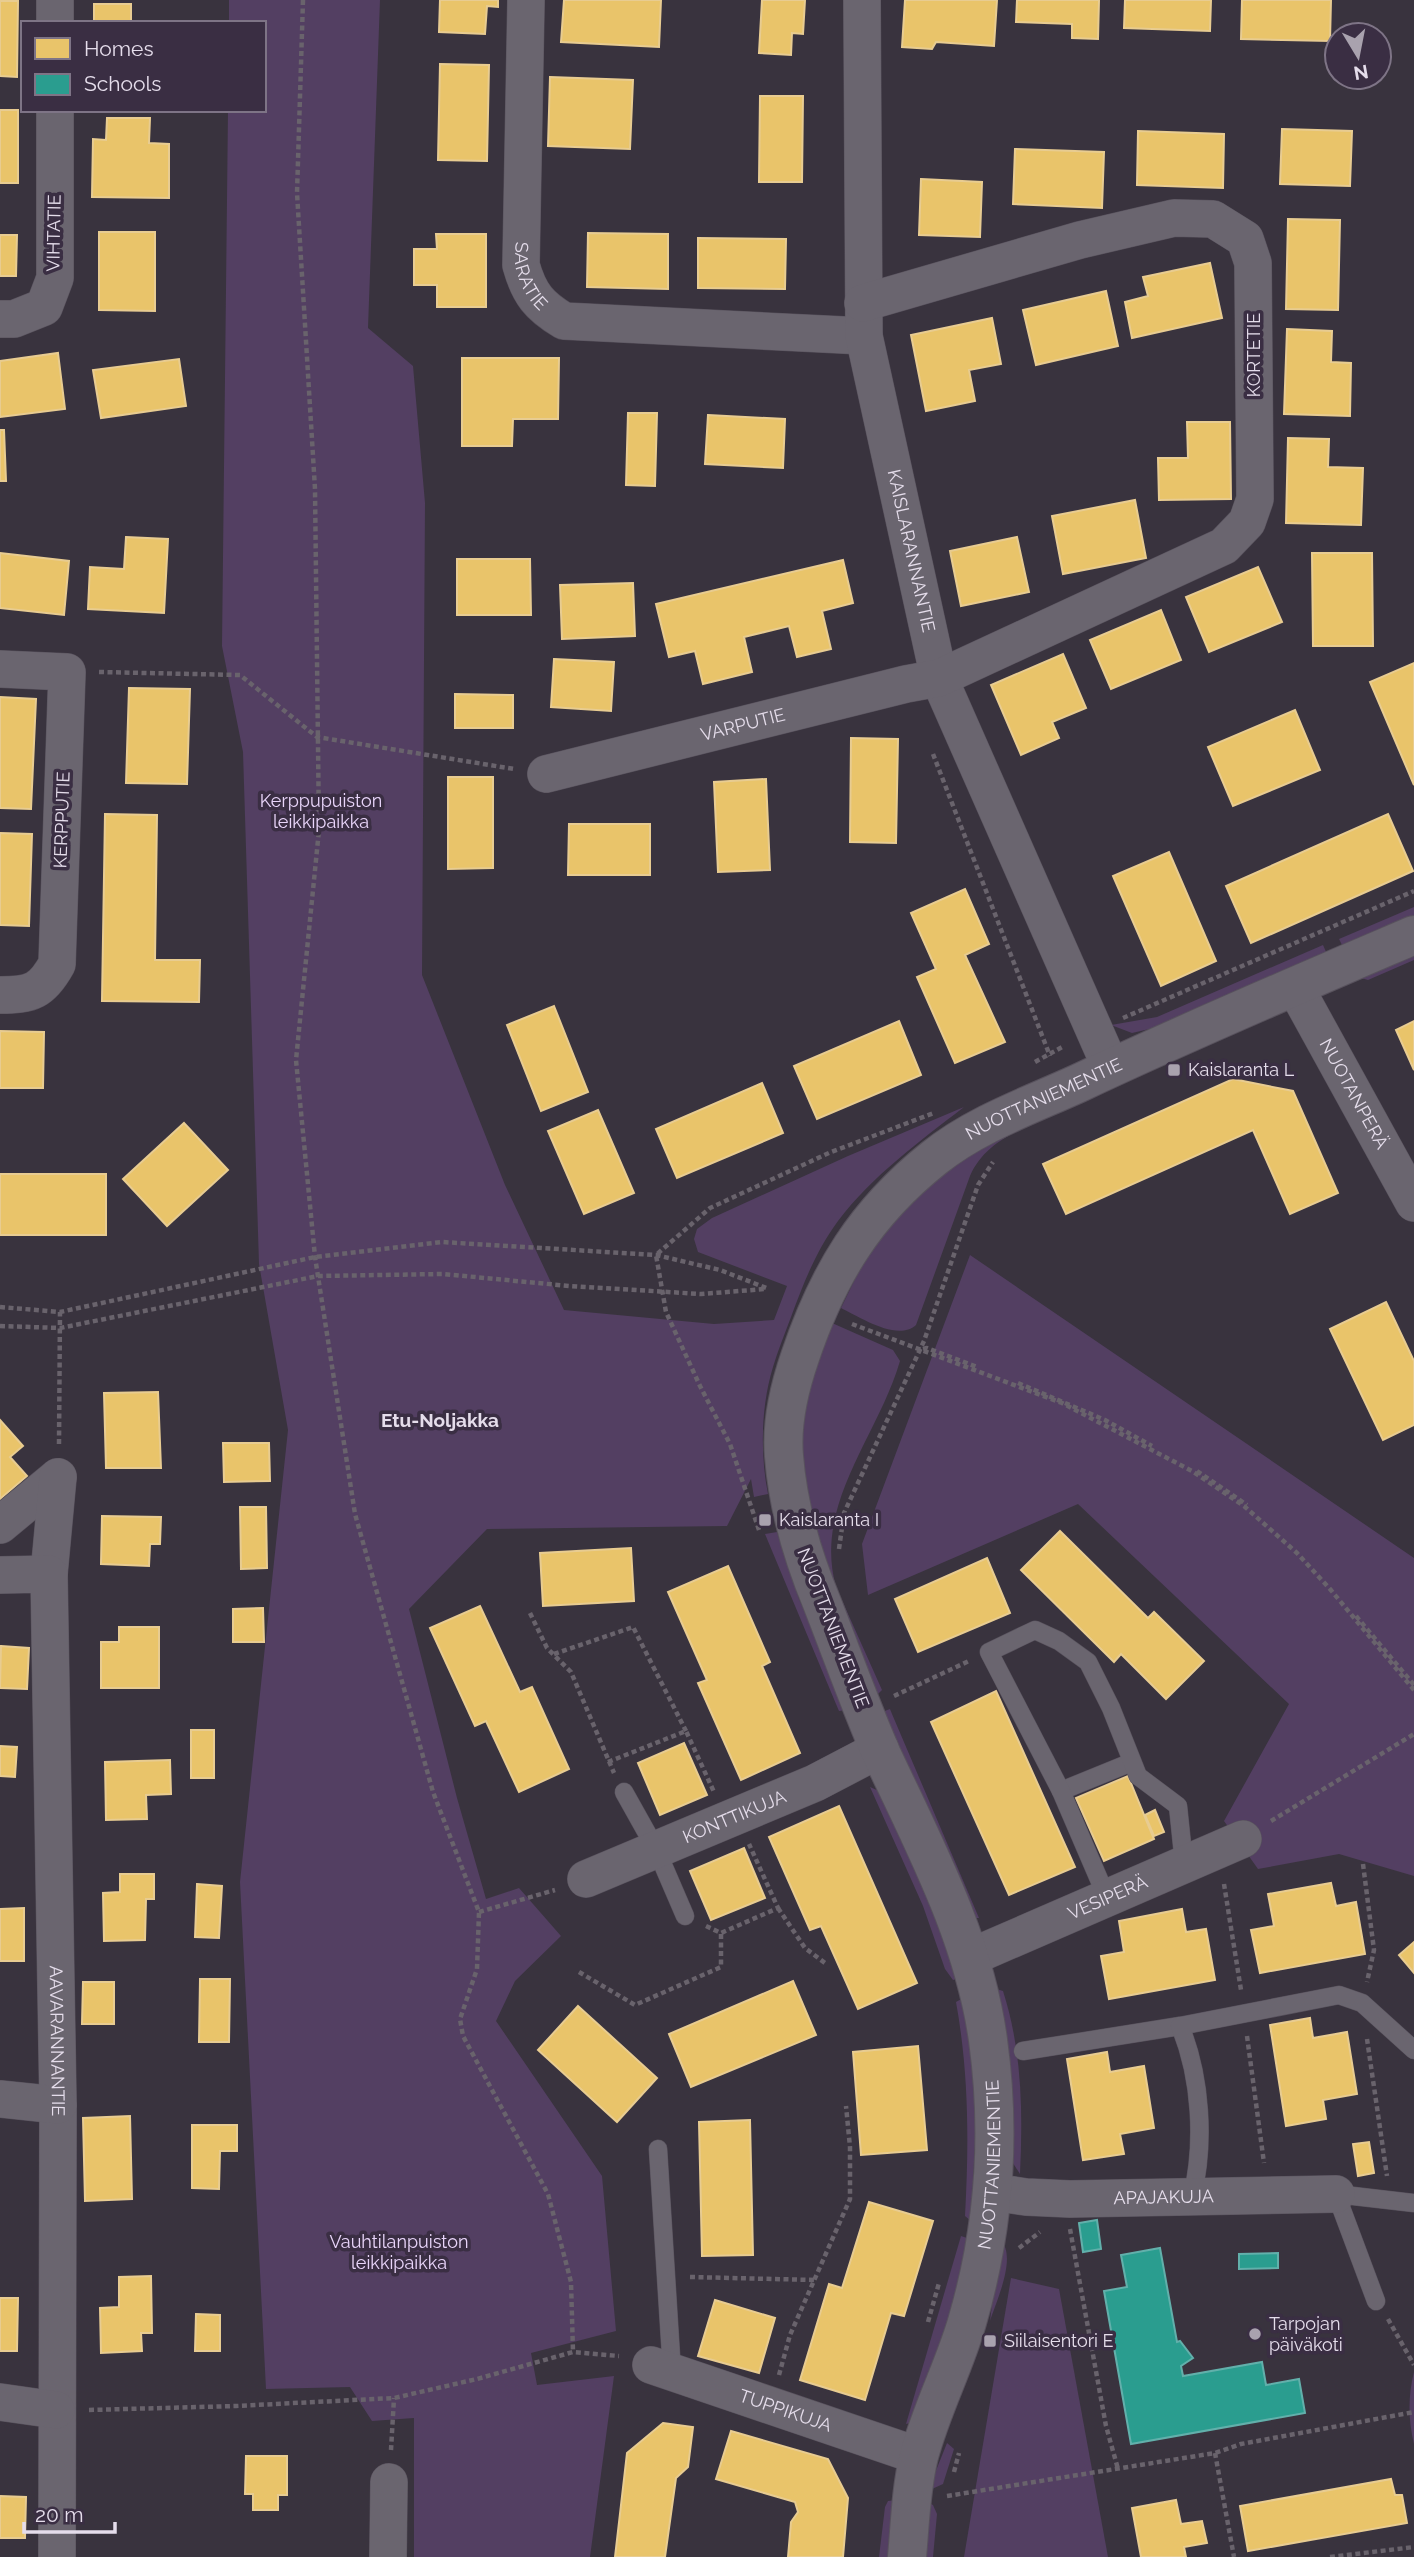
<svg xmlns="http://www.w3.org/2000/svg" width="1414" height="2557" viewBox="0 0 1414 2557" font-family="Raleway,sans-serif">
	<rect width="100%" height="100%" fill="#39333e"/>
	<g fill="#533f62">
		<path d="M229 0H380L368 328 413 366 425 503 422 975 505 1185 564 1310 714 1324 774 1320 787 1286 698 1252 694 1239 697 1229 712 1218 848 1156 964 1107C920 1141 872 1176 838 1221 816 1251 804 1282 791 1317 785 1333 778 1350 773 1367 761 1406 760 1454 768 1494L754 1497 751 1479 727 1526 487 1529 409 1609 457 1798 486 1899 519 1888 561 1936 515 1981 496 2021 602 2176 616 2331 531 2353 537 2385 614 2376 590 2557H414V2418L372 2421 350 2387 266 2389 240 1882 288 1430 259 1264 243 752 222 646 228 110H264V23H229Z"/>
		<path d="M1414 907V917L1343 947 1339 939Z"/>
		<path d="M1323 945 1327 954 1158 1027 1132 1033 1111 1025 1157 1017Z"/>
		<path d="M1414 949V960L1368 980 1361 978Z"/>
		<path d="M1035 1122C1007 1136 983 1147 970 1176L916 1325C897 1342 860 1317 841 1308L871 1246 944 1164Z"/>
		<path d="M970 1255 1414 1558V1876L1339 1854 1258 1869 1224 1821 1289 1704 1078 1504 868 1595 862 1544Z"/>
		<path d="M832 1323 893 1350 900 1361C878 1437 813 1504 836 1587L882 1690 874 1698 806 1508 799 1410Z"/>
		<path d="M777 1532 799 1599 848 1710 839 1711 836 1704 765 1534Z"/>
		<path d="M890 1709 892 1714 979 1918H974L882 1712Z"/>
		<path d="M870 1787 879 1791 930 1903 957 1979 953 1980 945 1969 923 1906Z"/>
		<path d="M993 1988 1003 1991C1022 2050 1023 2112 1020 2174L1009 2157Z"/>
		<path d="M963 1998 978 2083 971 2221 965 2216C969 2143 969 2074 956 2002Z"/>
		<path d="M961 2236 967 2238 968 2242 942 2346 910 2423 906 2424Z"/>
		<path d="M1000 2240C1018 2255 996 2302 990 2321Z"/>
		<path d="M1011 2278 1059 2289 1108 2557H964Z"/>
		<path d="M1414 2372V2444C1408 2420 1408 2395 1414 2372Z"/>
		<path d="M947 2443 954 2449 943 2484 932 2489 933 2478Z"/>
		<path d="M896 2500 891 2557H879L885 2507 888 2501Z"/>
		<path d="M929 2503 933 2505 937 2514 933 2557H922Z"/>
	</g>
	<g fill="#e9c46a" stroke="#e8cc91" stroke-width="2">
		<path d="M440 0H498V7L487 6 485 34 439 32Z"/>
		<path d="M564 0H661L659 47 561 42Z"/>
		<path d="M762 0H805L803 34 792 33 791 55 759 53Z"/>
		<path d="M905 0H997L994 46 936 42 932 49 902 47Z"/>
		<path d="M1017 0H1099L1098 39 1072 38V24L1016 22Z"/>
		<path d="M1125 0H1211L1210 31 1124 28Z"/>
		<path d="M1242 0H1331L1330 41 1241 39Z"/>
		<path d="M0 1H18L17 77 0 76Z"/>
		<rect x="94" y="4" width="37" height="19"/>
		<path d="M440 64 489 65 487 161 438 160Z"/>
		<path d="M550 77 633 80 630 149 548 146Z"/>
		<path d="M760 96H803L802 182H759Z"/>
		<rect x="0" y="110" width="18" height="73"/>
		<path d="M107 118H150L149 143 169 144V198L92 197 93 139 106 140Z"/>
		<path d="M1282 129 1352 131 1350 186 1280 184Z"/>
		<path d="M1138 131 1224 134 1223 188 1137 185Z"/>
		<path d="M1015 149 1104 152 1102 208 1013 204Z"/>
		<path d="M921 179 982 182 980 237 919 235Z"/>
		<path d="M1288 219 1340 220 1338 310 1286 309Z"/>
		<path d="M99 232H155V311L99 310Z"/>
		<path d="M588 233 668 234V289L587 287Z"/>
		<path d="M436 234H486V307H437V285H414V249H437Z"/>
		<path d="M0 235H17L16 276H0Z"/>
		<path d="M698 238 786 239 785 289 698 288Z"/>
		<path d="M1210 263 1222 318 1132 338 1125 302 1148 296 1143 277Z"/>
		<path d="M1106 291 1118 346 1036 365 1023 310Z"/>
		<path d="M992 318 1001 364 969 370 975 401 926 411 911 335Z"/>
		<path d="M1287 329 1332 331 1331 362 1351 363 1350 416 1284 414Z"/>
		<path d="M58 353 65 409 0 417V361Z"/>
		<path d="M462 358H559L558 419H513L512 446H462Z"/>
		<path d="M179 359 186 406 101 418 93 370Z"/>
		<path d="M628 413H657L655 486 626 485Z"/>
		<path d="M708 415 785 419 783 468 705 464Z"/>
		<path d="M1187 422H1230L1231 499 1159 500 1158 458H1188Z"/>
		<path d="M0 430H4L6 481H0Z"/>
		<path d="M1288 438 1329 439 1328 467 1363 468 1361 525 1286 523Z"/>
		<path d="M1135 500 1146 558 1063 574 1052 516Z"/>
		<path d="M126 537 168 539 164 613 88 609 90 567 124 569Z"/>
		<path d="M1017 537 1029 592 961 606 950 551Z"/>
		<path d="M0 553 69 561 64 615 0 608Z"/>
		<path d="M1312 553H1372L1373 646H1313Z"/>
		<path d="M457 559H530L531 615H457Z"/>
		<path d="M843 560 853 603 822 611 831 649 797 657 789 626 744 637 752 672 703 684 695 651 669 657 656 604Z"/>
		<path d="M1258 567 1282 622 1209 652 1186 597Z"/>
		<path d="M633 583 635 636 562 639 560 585Z"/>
		<path d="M1161 610 1181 660 1111 689 1090 640Z"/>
		<path d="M1063 654 1086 708 1052 722 1059 738 1021 755 991 685Z"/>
		<path d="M554 659 614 662 611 711 551 707Z"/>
		<path d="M1414 663V785L1370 682Z"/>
		<path d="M129 688 190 689 187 784 126 783Z"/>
		<path d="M455 694 513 695V728H455Z"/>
		<path d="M0 697 36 699 31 809 0 808Z"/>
		<path d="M1295 710 1320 770 1233 806 1208 747Z"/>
		<path d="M851 738 898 739 896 843 850 842Z"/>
		<path d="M448 777H493V868L448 869Z"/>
		<path d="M766 779 770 870 718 872 714 782Z"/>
		<path d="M105 814 157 815 155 960H200L199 1002 102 1001Z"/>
		<path d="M1388 814 1413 871 1251 943 1226 886Z"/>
		<path d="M569 824H650V875H568Z"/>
		<path d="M0 833 32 834 29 926 0 925Z"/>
		<path d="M1169 852 1216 961 1161 986 1113 876Z"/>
		<path d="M965 889 989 944 965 955 1005 1042 955 1063 917 977 936 969 911 913Z"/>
		<path d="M554 1006 588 1092 541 1111 507 1025Z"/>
		<path d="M899 1021 921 1075 817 1119 794 1066Z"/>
		<path d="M1414 1021V1070L1396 1030Z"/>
		<path d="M0 1031 44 1032 43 1088H0Z"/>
		<path d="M1233 1079 1293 1091 1338 1193 1290 1214 1253 1130 1066 1214 1043 1164Z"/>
		<path d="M762 1083 783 1133 677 1178 656 1129Z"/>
		<path d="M598 1110 634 1193 584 1214 548 1131Z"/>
		<path d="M184 1123 228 1170 167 1226 123 1179Z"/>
		<rect x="0" y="1174" width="106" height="61"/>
		<path d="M1386 1302 1414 1361V1425L1383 1440 1330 1329Z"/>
		<path d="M158 1392 161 1468H106L104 1393Z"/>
		<path d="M0 1420 23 1446 10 1457 27 1476 0 1499Z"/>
		<path d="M223 1443H269L270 1481 224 1482Z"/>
		<path d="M240 1507H266L267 1568 241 1569Z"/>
		<path d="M102 1516 161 1517 160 1544H150L149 1566 101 1564Z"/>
		<path d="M1060 1531 1148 1618 1154 1612 1204 1661 1166 1699 1121 1654 1114 1662 1021 1570Z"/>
		<path d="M631 1548 634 1601 543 1606 540 1553Z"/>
		<path d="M987 1558 1010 1613 918 1652 895 1599Z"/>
		<path d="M728 1566 770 1662 762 1666 800 1753 741 1780 698 1683 707 1680 668 1592Z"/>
		<path d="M480 1606 520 1692 532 1687 569 1769 519 1792 486 1721 475 1726 430 1628Z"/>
		<path d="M263 1608 264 1642H233V1609Z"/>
		<path d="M119 1627H159V1688H101V1642H119Z"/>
		<path d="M1 1646 29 1648 27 1689 0 1688Z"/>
		<path d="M996 1691 1075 1867 1009 1895 931 1722Z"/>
		<rect x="191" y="1730" width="23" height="48"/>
		<path d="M684 1743 707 1795 660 1815 638 1763Z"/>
		<path d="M0 1746 17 1747 15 1777 0 1776Z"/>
		<path d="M170 1760 171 1794 146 1795 147 1819 106 1820 105 1762Z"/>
		<path d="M1128 1776 1154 1839 1104 1861 1076 1798Z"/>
		<path d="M839 1806 917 1983 858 2009 821 1926 810 1930 769 1837Z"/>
		<path d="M1155 1810 1164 1832 1154 1836 1145 1815Z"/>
		<path d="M744 1848 765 1898 711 1920 690 1871Z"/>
		<path d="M120 1874H154V1899H146L145 1940 104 1941 103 1893 120 1892Z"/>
		<path d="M1331 1883 1336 1906 1356 1902 1365 1954 1260 1973 1251 1930 1274 1926 1268 1894Z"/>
		<path d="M197 1884 222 1886 219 1938 195 1937Z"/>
		<path d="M24 1908V1961H0V1909Z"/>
		<path d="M1182 1909 1186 1932 1206 1929 1215 1980 1109 1999 1101 1956 1124 1952 1119 1921Z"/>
		<path d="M1414 1942V1973L1399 1955Z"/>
		<path d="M200 1979H230L229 2042H199Z"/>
		<path d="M793 1981 816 2035 691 2087 669 2034Z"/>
		<path d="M83 1982H114V2024H82Z"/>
		<path d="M578 2006 657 2078 617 2122 538 2050Z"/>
		<path d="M1310 2018 1313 2038 1347 2032 1357 2094 1323 2100 1326 2119 1286 2126 1270 2025Z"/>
		<path d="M918 2046 927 2150 861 2155 853 2052Z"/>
		<path d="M1107 2052 1110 2072 1144 2066 1154 2128 1120 2134 1124 2154 1083 2160 1067 2059Z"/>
		<path d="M130 2116 132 2199 85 2201 83 2118Z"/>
		<path d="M750 2120 753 2255 702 2256 699 2122Z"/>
		<path d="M192 2125H237V2151H220L219 2189 192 2188Z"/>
		<path d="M1369 2142 1374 2173 1358 2176 1353 2144Z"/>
		<path d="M869 2202 933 2221 904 2316 891 2313 865 2400 800 2380 829 2284 842 2288Z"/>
		<path d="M151 2276 152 2333H141L142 2351 101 2353 100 2308 119 2307V2277Z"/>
		<path d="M0 2298H18L17 2351H0Z"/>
		<path d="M715 2300 775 2318 759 2373 698 2356Z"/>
		<path d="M196 2314 220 2315V2351H195Z"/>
		<path d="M663 2423 693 2427 688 2467 676 2478 665 2557H615L627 2453Z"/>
		<path d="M731 2431 828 2459 848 2498 843 2557H788L791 2522 798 2512 795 2502 716 2479Z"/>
		<path d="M246 2456H287V2495H278V2510H253V2494H245Z"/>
		<path d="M1391 2479 1395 2495H1402L1407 2523 1248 2551 1240 2506Z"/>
		<path d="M0 2496 26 2497 25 2538H0Z"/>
		<path d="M1176 2500 1181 2524 1202 2521 1207 2543 1184 2547 1186 2557H1141L1132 2508Z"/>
	</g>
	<g fill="#2a9d8f" stroke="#62b0ab" stroke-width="2">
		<path d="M1097 2220 1101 2249 1083 2252 1079 2223Z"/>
		<path d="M1160 2248 1177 2342 1180 2341 1193 2358 1181 2366 1183 2376 1262 2362 1266 2385 1299 2379 1305 2413 1131 2444 1104 2291 1127 2287 1121 2255Z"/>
		<path d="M1278 2253V2268L1239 2269V2254Z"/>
	</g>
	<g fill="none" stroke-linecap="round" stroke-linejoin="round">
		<g stroke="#58525d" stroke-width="19">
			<g id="service">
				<path d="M1061 1791 1132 1762"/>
				<path d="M624 1792 657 1851 685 1916"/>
				<path d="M1107 1898 1061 1791 989 1652 1035 1630 1059 1641 1088 1662 1111 1708 1138 1776 1178 1806 1184 1864"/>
				<path d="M1023 2051 1180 2026"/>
				<path d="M658 2149 672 2372"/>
				<path d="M1192 2197C1205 2143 1201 2077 1180 2026L1339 1995 1362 2003 1414 2050"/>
				<path d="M1376 2301 1336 2194 1414 2203"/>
			</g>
		</g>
		<g stroke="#58525d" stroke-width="38">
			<g id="minor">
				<path id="s1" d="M526 0 521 265C529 294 539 306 564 321L864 336"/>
				<path id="s2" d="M862 0 864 336 939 678 1111 1068"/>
				<path d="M55 23V0"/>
				<path d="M0 319H14L44 307 55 278V110"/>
				<path d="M0 669 67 672 57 964C42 991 32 995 0 995"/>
				<path id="s3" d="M546 774 906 684 939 678 1224 546 1247 522 1255 499 1253 263 1245 239 1213 219 1174 218 1080 240 863 303"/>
				<path id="s4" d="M1295 987 1414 1203"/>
				<path d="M0 1525 58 1477"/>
				<path d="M49 1574 58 1477"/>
				<path id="s5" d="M0 1575 49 1574 58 2105 57 2557"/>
				<path id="s6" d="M586 1879 815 1783 880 1749"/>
				<path id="s7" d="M971 1957 1243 1839"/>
				<path d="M0 2099 58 2105"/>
				<path id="s8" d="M992 2192 1026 2197 1070 2199 1336 2194"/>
				<path id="s9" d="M651 2365 919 2456"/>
				<path d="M0 2402 56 2410"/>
				<path d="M388 2557 389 2482"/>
			</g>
		</g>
		<g stroke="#58525d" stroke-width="40">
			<g id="tertiary">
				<path id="s10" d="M907 2557C910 2524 911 2488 919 2456 931 2410 954 2367 967 2322 994 2230 1001 2134 988 2040 974 1938 925 1847 882 1755 860 1705 842 1654 822 1603 802 1555 788 1508 784 1456 781 1422 789 1389 800 1357 828 1274 865 1213 934 1158 976 1124 1031 1105 1079 1083 1189 1031 1302 983 1414 935"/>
			</g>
		</g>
		<g stroke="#69636c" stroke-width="4.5" stroke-dasharray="5 3.5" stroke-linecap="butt">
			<path d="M303 0 297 193 315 489 319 830 296 1060 315 1257 355 1514 433 1792 479 1912 477 1969 460 2019 463 2036 548 2194 571 2282 573 2352"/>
			<path d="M99 672 240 675 317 737 514 769"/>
			<path d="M933 754 1050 1056"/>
			<path d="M1123 1018 1414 891"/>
			<path d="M1035 1062 1064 1046"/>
			<path d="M0 1307 60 1312 315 1257 442 1242 656 1255 720 1270 769 1289"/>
			<path d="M852 1324 1062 1403 1192 1471 1244 1506 1297 1553 1330 1589 1414 1690"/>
			<path d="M0 1326 60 1328 318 1276 443 1274 569 1286 701 1294 765 1289"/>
			<path d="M923 1349 927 1348 977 1367"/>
			<path d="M1018 1383 1105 1420 1152 1446"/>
			<path d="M59 1444 60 1312"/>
			<path d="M1197 1471 1247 1505"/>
			<path d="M759 1530 730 1444 700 1386 666 1312 656 1255 710 1208 831 1152 934 1113"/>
			<path d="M839 1549 844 1513 924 1341 978 1185 993 1162"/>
			<path d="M530 1613 547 1648 571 1672 614 1773"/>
			<path d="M1356 1616 1414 1685"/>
			<path d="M554 1654 633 1627 686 1731"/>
			<path d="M894 1696 969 1661"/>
			<path d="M608 1762 686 1731 714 1792"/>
			<path d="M1271 1821 1414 1734"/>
			<path d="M1363 1864 1374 1950 1367 1982"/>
			<path d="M1224 1884 1241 1990"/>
			<path d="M778 1908 805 1948 825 1963"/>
			<path d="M479 1912 555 1890"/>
			<path d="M706 1926 721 1933 778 1908 749 1844"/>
			<path d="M579 1972 635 2005 721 1967V1933"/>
			<path d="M1247 2036 1264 2163"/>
			<path d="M1367 2039 1387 2176"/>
			<path d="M1070 2229 1106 2426 1118 2469"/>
			<path d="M1019 2248 1040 2232"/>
			<path d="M690 2277 815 2280"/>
			<path d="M1388 2319 1414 2365"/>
			<path d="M928 2322 939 2283"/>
			<path d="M779 2375 790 2335 850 2199V2147L846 2106"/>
			<path d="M89 2410 236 2406 394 2398 477 2379 573 2352 619 2356"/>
			<path d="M391 2450 394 2398"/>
			<path d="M1215 2453 1234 2557"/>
			<path d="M954 2472 959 2453"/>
			<path d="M947 2496 1215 2453 1241 2444 1414 2412"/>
			<path d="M1330 2557 1414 2547"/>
		</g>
		<use href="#service" stroke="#6a656f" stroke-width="18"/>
		<use href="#minor" stroke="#6a656f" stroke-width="37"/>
		<use href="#tertiary" stroke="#6a656f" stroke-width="38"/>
	</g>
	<g fill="#a9a2ae" stroke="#3a2e43" stroke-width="2.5">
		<rect x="1167" y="1063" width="14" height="14" rx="3.5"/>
		<rect x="758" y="1513" width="14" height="14" rx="3.5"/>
		<circle cx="1255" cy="2334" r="7"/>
		<rect x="983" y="2334" width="14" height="14" rx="3.5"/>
	</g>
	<g text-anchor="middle" stroke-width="7" stroke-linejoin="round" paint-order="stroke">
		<g font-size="18" fill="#e5ddeb" stroke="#3a2e43">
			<text transform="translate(54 233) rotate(-89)" y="6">VIHTATIE</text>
			<text dy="6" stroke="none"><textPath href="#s1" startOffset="278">SARATIE</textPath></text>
			<text transform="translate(1254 355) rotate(-90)" y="6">KORTETIE</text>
			<text dy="6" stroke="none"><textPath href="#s2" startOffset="556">KAISLARANNANTIE</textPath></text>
			<text dy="6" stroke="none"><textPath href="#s3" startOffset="203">VARPUTIE</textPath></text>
			<text transform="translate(62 820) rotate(-88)" y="6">KERPPUTIE</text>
			<text dy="6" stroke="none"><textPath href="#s4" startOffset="122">NUOTANPERÄ</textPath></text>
			<text dy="6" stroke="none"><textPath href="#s10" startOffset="1620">NUOTTANIEMENTIE</textPath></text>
			<text transform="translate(833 1628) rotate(69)" y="6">NUOTTANIEMENTIE</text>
			<text dy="6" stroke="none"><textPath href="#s6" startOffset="161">KONTTIKUJA</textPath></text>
			<text dy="6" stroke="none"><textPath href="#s7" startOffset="149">VESIPERÄ</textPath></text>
			<text dy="6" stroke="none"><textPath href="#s5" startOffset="516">AAVARANNANTIE</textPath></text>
			<text dy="6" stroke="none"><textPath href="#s10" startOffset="404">NUOTTANIEMENTIE</textPath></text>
			<text dy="6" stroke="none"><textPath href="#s8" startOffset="172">APAJAKUJA</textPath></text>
			<text dy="6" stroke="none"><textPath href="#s9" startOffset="142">TUPPIKUJA</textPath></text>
		</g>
		<g font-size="18" fill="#e9d5fa" stroke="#3a2e43">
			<text x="321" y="807">Kerppupuiston<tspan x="321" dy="21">leikkipaikka</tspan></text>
			<text x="399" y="2248">Vauhtilanpuiston<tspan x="399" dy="21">leikkipaikka</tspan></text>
		</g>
		<g font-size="18" fill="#e5ddeb" stroke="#3a2e43" text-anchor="start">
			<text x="1188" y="1076">Kaislaranta L</text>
			<text x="779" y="1526">Kaislaranta I</text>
			<text x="1269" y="2330">Tarpojan<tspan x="1269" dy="21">päiväkoti</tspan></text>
			<text x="1004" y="2347">Siilaisentori E</text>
		</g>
		<g font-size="19" font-weight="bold" fill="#e5ddeb" stroke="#3a2e43">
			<text x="440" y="1427">Etu-Noljakka</text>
		</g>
	</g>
	<rect x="21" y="21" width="245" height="91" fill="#3a2e43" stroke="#7e7486" stroke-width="2"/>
	<rect x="35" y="38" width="35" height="21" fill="#e9c46a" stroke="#7e7486" stroke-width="2"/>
	<text x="84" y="56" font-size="21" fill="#e5ddeb">Homes</text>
	<rect x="35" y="74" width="35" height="21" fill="#2a9d8f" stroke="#7e7486" stroke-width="2"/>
	<text x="84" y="91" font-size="21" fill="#e5ddeb">Schools</text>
	<g transform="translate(1358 56) rotate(170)"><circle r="33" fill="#3a2e43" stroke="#7e7486" stroke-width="2"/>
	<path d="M0-5L12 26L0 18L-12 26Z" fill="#a9a2ae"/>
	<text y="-10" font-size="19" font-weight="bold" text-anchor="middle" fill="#e5ddeb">N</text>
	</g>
	<path d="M24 2522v10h91v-10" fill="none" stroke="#e5ddeb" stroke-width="3.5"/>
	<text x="35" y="2522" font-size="21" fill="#e5ddeb" stroke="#3a2e43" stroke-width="5" paint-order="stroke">20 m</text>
</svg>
